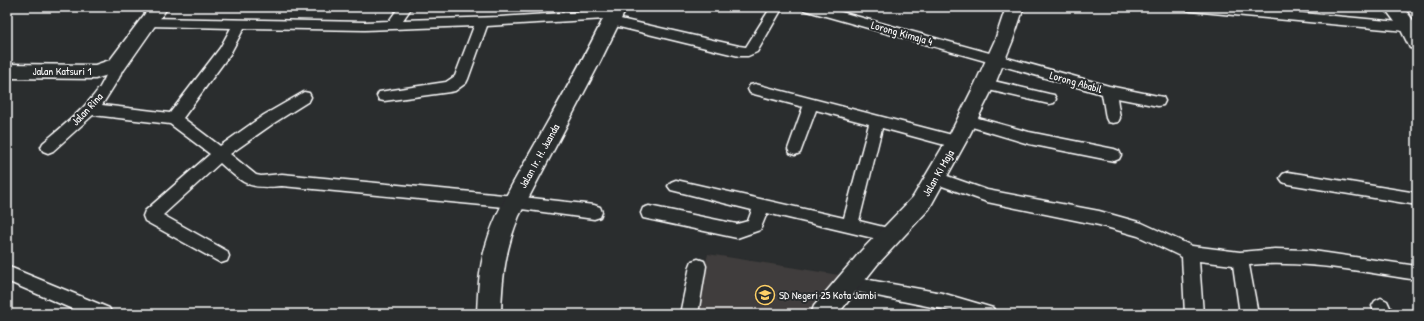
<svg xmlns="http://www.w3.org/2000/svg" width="1424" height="321" viewBox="0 0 1424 321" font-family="'Patrick Hand',sans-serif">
	<rect width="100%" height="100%" fill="#2a2d2e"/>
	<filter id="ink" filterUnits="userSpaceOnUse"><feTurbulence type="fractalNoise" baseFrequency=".025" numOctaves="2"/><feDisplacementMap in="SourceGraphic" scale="8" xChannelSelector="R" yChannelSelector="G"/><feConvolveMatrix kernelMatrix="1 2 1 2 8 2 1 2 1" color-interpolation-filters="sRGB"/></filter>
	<g filter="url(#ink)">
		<path fill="#403d3c" d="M708 254 845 276 818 314H694Z"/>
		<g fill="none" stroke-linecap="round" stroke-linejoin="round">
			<g stroke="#fff" stroke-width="3">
				<g id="street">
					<path d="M399 7H412L403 20 500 17 614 10 619 11 620 14 616 18 739 46 746 47 771 7H783L757 52 748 56H739L611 25 606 24 605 21 606 19 487 26 468 79 466 83 455 91 450 92 384 101 379 100 377 96 379 92 446 82 455 76 474 26 365 30 244 28 230 54 183 118 220 146 264 115 304 92 309 93 311 97 309 101 274 123 230 154 256 175 261 176 282 174 514 196 594 205 600 207 602 212 600 217 594 219 514 208 282 186C248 189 245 185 220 163L163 215 227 251 229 256 227 261 221 263 145 221 143 216 145 211 210 154 170 124 93 115 53 151 48 153 43 151 41 147 43 143C63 126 85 109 100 87 105 79 108 70 112 62L117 60 122 62 124 65 119 78 102 105 170 113 220 48 231 28 149 26 144 25 143 22 144 19 149 18 365 22 389 21Z"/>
					<path d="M802 7H823L1109 86 1158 96 1163 97 1165 101 1163 105 1158 106 1117 98 1120 118 1118 122 1113 123 1108 122 1106 118 1102 94 804 10Z"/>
					<path d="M1185 7H1238L1409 23 1417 26V36L1406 31 1191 11 1187 10Z"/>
					<path d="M985 79 1049 94 1054 95 1056 99 1054 103 1049 104 980 88 978 84 980 80Z"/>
					<path d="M755 84 956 136 961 138 963 142 961 146 956 148 882 128 859 221 896 230 898 235 896 240 890 242 767 213 760 230 737 238 643 218 641 213 643 208 649 206 737 224 748 221 752 210 671 190 668 186 671 182 676 180 844 218 869 124 816 110 800 153 795 155 790 153 788 149 803 107 750 93 748 89 750 85Z"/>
					<path d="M967 115 1029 132 1114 149 1119 151 1121 155 1119 159 1114 161 1029 144 962 124 960 120 962 116Z"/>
					<path d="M936 172 987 190 1099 211 1142 223 1192 246 1240 252 1275 249 1306 250 1417 266V280C1361 272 1306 260 1249 265L1258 314H1240L1233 265 1199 261 1203 314H1185L1182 257 1138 236 1099 225 987 202 931 182 928 178 931 174Z"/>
					<path d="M1288 172 1417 193V205L1288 184 1283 182 1280 178 1283 174Z"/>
					<path d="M698 259 704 261 706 266 698 314H680L690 266 692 261Z"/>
					<path d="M7 266 109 308 112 314H84L7 281Z"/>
					<path d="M847 276 942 293 993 308 996 314H960L942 309 847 290 841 288 839 283 841 278Z"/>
					<path d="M1381 298 1387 301 1393 314H1375L1372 306 1375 301Z"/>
				</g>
			</g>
			<g stroke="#fff" stroke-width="3">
				<g id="secondary">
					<path d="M150 7H168L124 70 95 79 7 78V64L95 65 110 60Z"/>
					<path d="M609 7H627L600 62 519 216C505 250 502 278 501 314H477C478 290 479 268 486 245 496 210 516 178 534 146 560 100 586 55 609 7Z"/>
					<path d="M1006 7H1024L1013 40 995 84 966 142 929 209 877 265 838 314H811L814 306 861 251 913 197 948 138 975 84 995 40Z"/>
					<path d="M1384 7H1403L1415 23 1417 25V49L1410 48 1401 30Z"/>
				</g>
			</g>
			<use href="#street" fill="#2a2d2e" fill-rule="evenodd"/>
			<use href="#secondary" fill="#2a2d2e" fill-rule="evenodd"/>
		</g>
	</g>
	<defs>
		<g id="school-ring" transform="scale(1)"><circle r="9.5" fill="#2a2d2e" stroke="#ffd166" stroke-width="1.5"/><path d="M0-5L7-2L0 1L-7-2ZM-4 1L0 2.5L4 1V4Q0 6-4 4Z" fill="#ffd166"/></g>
	</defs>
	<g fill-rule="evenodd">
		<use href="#school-ring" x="765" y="295"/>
	</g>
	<g text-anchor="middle" stroke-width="4" stroke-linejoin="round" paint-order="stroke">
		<g font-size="11" fill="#fff" stroke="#2a2d2e">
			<text transform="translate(902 33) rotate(16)" y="4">Lorong Kimaja 4</text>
			<text x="62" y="75">Jalan Katsuri 1</text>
			<text transform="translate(1076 82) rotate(16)" y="4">Lorong Ababil</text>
			<text transform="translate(87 109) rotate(-47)" y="4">Jalan Rina</text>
			<text transform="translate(539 156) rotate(-61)" y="4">Jalan Ir. H. Juanda</text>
			<text transform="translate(938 173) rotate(-60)" y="4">Jalan Ki Maja</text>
		</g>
		<g font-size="11" fill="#fff" stroke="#2a2d2e" text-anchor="start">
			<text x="779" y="299">SD Negeri 25 Kota Jambi</text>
		</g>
	</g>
	<rect width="1424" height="321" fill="none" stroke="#2a2d2e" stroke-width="24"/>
	<rect x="12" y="12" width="1400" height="297" fill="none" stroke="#fff" stroke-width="1.5" filter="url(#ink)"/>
</svg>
